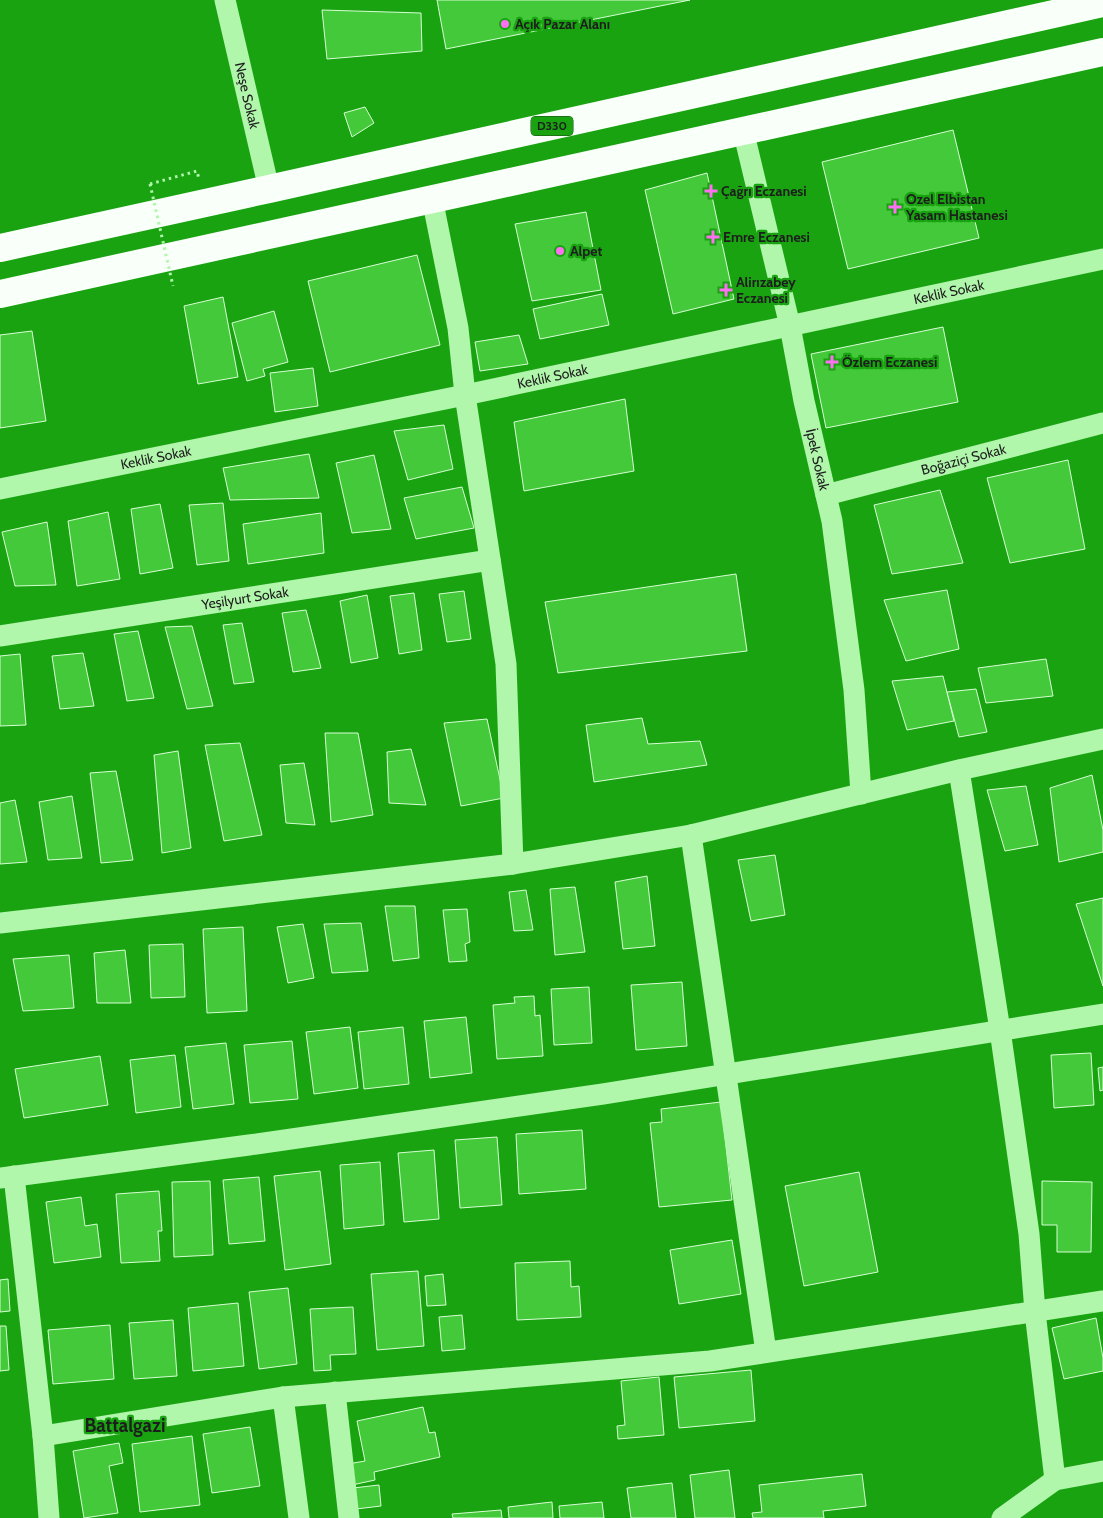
<svg xmlns="http://www.w3.org/2000/svg" width="1103" height="1518" viewBox="0 0 1103 1518" font-family="Cabin,sans-serif">
	<rect width="100%" height="100%" fill="#19a311"/>
	<g fill="#44c93a" stroke="#d7fed4">
		<path d="M437 0H690L446 49Z"/>
		<path d="M322 10 421 13 422 51 327 59Z"/>
		<path d="M365 107 374 123 352 137 344 113Z"/>
		<path d="M953 130 979 238 848 269 822 162Z"/>
		<path d="M707 173 734 299 673 314 645 190Z"/>
		<path d="M586 212 601 290 532 301 515 224Z"/>
		<path d="M417 255 440 345 330 372 308 281Z"/>
		<path d="M602 294 609 325 540 339 533 309Z"/>
		<path d="M223 297 238 377 198 384 184 306Z"/>
		<path d="M274 311 288 362 263 369 265 376 247 381 232 323Z"/>
		<path d="M943 327 958 402 826 428 811 354Z"/>
		<path d="M32 331 46 421 0 428V335Z"/>
		<path d="M519 335 528 364 480 371 475 342Z"/>
		<path d="M313 368 318 406 275 412 270 373Z"/>
		<path d="M625 399 634 471 524 491 514 422Z"/>
		<path d="M444 425 453 469 408 480 394 431Z"/>
		<path d="M309 454 319 498 230 500 223 468Z"/>
		<path d="M374 455 391 529 352 533 336 463Z"/>
		<path d="M1068 460 1085 549 1010 563 987 478Z"/>
		<path d="M462 487 474 528 416 539 404 498Z"/>
		<path d="M940 490 963 563 892 574 874 505Z"/>
		<path d="M223 503 229 561 197 565 189 505Z"/>
		<path d="M160 504 173 568 140 574 131 509Z"/>
		<path d="M108 512 120 579 77 586 68 521Z"/>
		<path d="M321 513 324 553 248 564 243 524Z"/>
		<path d="M47 522 56 585 15 586 2 532Z"/>
		<path d="M736 574 747 651 558 673 545 602Z"/>
		<path d="M947 590 959 649 906 661 884 600Z"/>
		<path d="M464 591 471 639 447 642 439 594Z"/>
		<path d="M414 593 422 650 399 654 390 596Z"/>
		<path d="M367 595 378 658 351 663 340 601Z"/>
		<path d="M306 610 321 668 293 672 282 613Z"/>
		<path d="M242 623 254 682 234 684 223 625Z"/>
		<path d="M192 626 213 706 187 709 165 627Z"/>
		<path d="M138 631 154 698 127 701 114 634Z"/>
		<path d="M83 653 94 706 60 709 52 656Z"/>
		<path d="M20 654 26 725 0 726V656Z"/>
		<path d="M1046 659 1053 696 986 703 978 668Z"/>
		<path d="M943 676 954 721 907 730 892 681Z"/>
		<path d="M976 689 987 732 959 737 947 692Z"/>
		<path d="M642 718 648 744 700 741 707 765 594 782 586 725Z"/>
		<path d="M487 719 504 798 461 806 444 723Z"/>
		<path d="M325 733H358L373 815 331 822Z"/>
		<path d="M240 743 262 835 224 841 205 745Z"/>
		<path d="M411 749 426 805 389 803 387 752Z"/>
		<path d="M178 751 191 848 162 853 154 755Z"/>
		<path d="M304 763 315 825 286 823 280 765Z"/>
		<path d="M116 771 133 860 101 863 90 773Z"/>
		<path d="M1092 775 1103 830V852L1059 862 1050 788Z"/>
		<path d="M1026 786 1038 845 1005 851 987 790Z"/>
		<path d="M72 796 82 858 48 860 39 802Z"/>
		<path d="M15 800 27 862 0 864V803Z"/>
		<path d="M775 855 785 915 751 921 738 860Z"/>
		<path d="M647 876 655 946 623 949 615 882Z"/>
		<path d="M575 887 585 952 555 955 550 889Z"/>
		<path d="M526 890 533 930 514 931 509 892Z"/>
		<path d="M1103 898V986L1076 904Z"/>
		<path d="M385 906H415L419 958 393 961Z"/>
		<path d="M467 909 470 942 465 944 467 961 449 962 443 910Z"/>
		<path d="M361 923 368 971 332 973 324 924Z"/>
		<path d="M303 924 314 978 288 983 277 927Z"/>
		<path d="M243 927 247 1011 207 1013 203 929Z"/>
		<path d="M183 944 185 997 151 998 149 945Z"/>
		<path d="M125 950 131 1003H97L94 953Z"/>
		<path d="M69 955 74 1008 23 1011 13 959Z"/>
		<path d="M682 982 687 1046 636 1050 631 985Z"/>
		<path d="M589 987 592 1043 554 1045 551 989Z"/>
		<path d="M534 996 535 1016 540 1015 543 1056 497 1059 493 1005 515 1003 514 997Z"/>
		<path d="M466 1017 472 1073 430 1078 424 1021Z"/>
		<path d="M350 1027 358 1088 314 1094 306 1032Z"/>
		<path d="M403 1027 409 1084 364 1089 358 1032Z"/>
		<path d="M292 1041 298 1099 250 1103 244 1045Z"/>
		<path d="M226 1043 234 1104 193 1109 185 1047Z"/>
		<path d="M1091 1053 1094 1105 1054 1108 1051 1055Z"/>
		<path d="M175 1055 181 1107 136 1113 130 1060Z"/>
		<path d="M100 1056 108 1105 24 1118 15 1069Z"/>
		<path d="M1103 1067V1090L1100 1091 1098 1068Z"/>
		<path d="M721 1102 732 1200 659 1207 650 1123 662 1122 661 1109Z"/>
		<path d="M582 1130 586 1189 519 1194 516 1134Z"/>
		<path d="M497 1137 502 1205 460 1208 455 1140Z"/>
		<path d="M434 1150 439 1219 404 1222 398 1153Z"/>
		<path d="M380 1162 384 1225 344 1229 340 1165Z"/>
		<path d="M320 1171 331 1264 285 1270 274 1176Z"/>
		<path d="M859 1172 878 1272 804 1286 785 1186Z"/>
		<path d="M259 1177 265 1241 229 1244 223 1180Z"/>
		<path d="M210 1181 213 1255 174 1257 172 1182Z"/>
		<path d="M1042 1181 1092 1182 1091 1252H1057V1225H1042Z"/>
		<path d="M159 1191 162 1231H158L160 1261 121 1263 116 1194Z"/>
		<path d="M81 1197 85 1226 97 1224 101 1257 54 1263 46 1202Z"/>
		<path d="M732 1240 741 1294 679 1304 670 1250Z"/>
		<path d="M570 1261 571 1287 579 1286 581 1317 517 1320 515 1263Z"/>
		<path d="M418 1271 424 1346 377 1350 371 1274Z"/>
		<path d="M443 1274 446 1305 427 1306 425 1276Z"/>
		<path d="M8 1279 10 1311 0 1312V1280Z"/>
		<path d="M288 1288 297 1364 259 1369 249 1292Z"/>
		<path d="M238 1303 244 1366 193 1371 188 1308Z"/>
		<path d="M353 1307 356 1354 330 1355 331 1370 314 1371 310 1309Z"/>
		<path d="M462 1315 465 1349 442 1351 439 1317Z"/>
		<path d="M1096 1318 1103 1358V1371L1064 1379 1052 1328Z"/>
		<path d="M173 1320 177 1376 134 1379 129 1323Z"/>
		<path d="M110 1325 114 1379 53 1384 48 1330Z"/>
		<path d="M0 1326H6L9 1370 0 1371Z"/>
		<path d="M751 1370 755 1421 679 1428 674 1377Z"/>
		<path d="M659 1377 664 1435 618 1439 617 1426 625 1425 621 1381Z"/>
		<path d="M423 1407 429 1433 435 1432 440 1457 374 1472 375 1480 352 1485 348 1464 365 1461 357 1421Z"/>
		<path d="M250 1427 260 1486 212 1493 203 1434Z"/>
		<path d="M192 1436 200 1505 140 1512 132 1444Z"/>
		<path d="M119 1443 123 1463 109 1466 118 1513 84 1518 73 1451Z"/>
		<path d="M729 1470 735 1518H695L690 1475Z"/>
		<path d="M862 1474 866 1506 823 1511 824 1518H753L752 1513 762 1512 759 1485Z"/>
		<path d="M672 1483 676 1518H631L627 1488Z"/>
		<path d="M379 1485 381 1506 356 1509 353 1488Z"/>
		<path d="M552 1502 553 1518H509L508 1507Z"/>
		<path d="M602 1502 604 1518H560L559 1506Z"/>
		<path d="M501 1510 502 1518H453L452 1514Z"/>
	</g>
	<g fill="none" stroke-linecap="round" stroke-linejoin="round">
		<path stroke="#b0f6ab" stroke-width="3" stroke-dasharray="2.5 4" stroke-linecap="butt" d="M150 184 197 171 199 179"/>
		<g stroke="#b0f6ab" stroke-width="21">
			<path id="s1" d="M225 0 269 189"/>
			<path id="s2" d="M743 130 790 326 804 401 832 521 854 690 861 794"/>
			<path d="M432 198 458 328 465 395 506 664 513 864"/>
			<path id="s3" d="M0 489 465 395 1103 259"/>
			<path id="s4" d="M826 495 1103 423"/>
			<path id="s5" d="M0 636 490 560"/>
			<path d="M959 770 1000 1030 1029 1234 1035 1312 1055 1480"/>
			<path d="M691 835C717 1008 741 1180 766 1352"/>
			<path d="M0 923 513 864 691 835 959 770 1103 739"/>
			<path d="M14 1176 43 1436 49 1518"/>
			<path d="M0 1178 249 1145 603 1094 1103 1014"/>
			<path d="M335 1392 349 1518"/>
			<path d="M283 1397 299 1518"/>
			<path d="M43 1436 283 1397 710 1361 1103 1301"/>
			<path d="M1002 1518 1055 1480 1103 1471"/>
		</g>
		<g stroke="#f9fff9" stroke-width="28">
			<path d="M0 248 269 189 1103 3"/>
			<path d="M0 294 1103 52"/>
		</g>
		<path stroke="#b0f6ab" stroke-width="3" stroke-dasharray="2.5 4" stroke-linecap="butt" d="M150 184 173 286"/>
	</g>
	<g fill="#ff6ff2" stroke="#19a311" stroke-width="2">
		<circle cx="505" cy="24" r="5"/>
		<path d="M708.5 183.5h5v5h5v5h-5v5h-5v-5h-5v-5h5z"/>
		<path d="M892.5 199.5h5v5h5v5h-5v5h-5v-5h-5v-5h5z"/>
		<path d="M710.5 229.5h5v5h5v5h-5v5h-5v-5h-5v-5h5z"/>
		<circle cx="560" cy="251" r="5"/>
		<path d="M723.5 282.5h5v5h5v5h-5v5h-5v-5h-5v-5h5z"/>
		<path d="M829.5 354.5h5v5h5v5h-5v5h-5v-5h-5v-5h5z"/>
	</g>
	<g text-anchor="middle" stroke-width="4.5" stroke-linejoin="round" paint-order="stroke">
		<rect fill="#19a311" stroke="#1c4519" stroke-width="1" x="531" y="116.5" width="42" height="19" rx="4"/>
		<g font-size="12" font-weight="bold" fill="#1d1d1d">
			<text x="552" y="130">D330</text>
		</g>
		<g font-size="14" font-weight="bold" fill="#1d1d1d" stroke="#19a311" text-anchor="start">
			<text x="515" y="29">Açık Pazar Alanı</text>
			<text x="721" y="196">Çağrı Eczanesi</text>
			<text x="906" y="204">Ozel Elbistan<tspan x="906" dy="16">Yasam Hastanesi</tspan></text>
			<text x="723" y="242">Emre Eczanesi</text>
			<text x="570" y="256">Alpet</text>
			<text x="736" y="287">Alirızabey<tspan x="736" dy="16">Eczanesi</tspan></text>
			<text x="842" y="367">Özlem Eczanesi</text>
		</g>
		<g font-size="14" fill="#1d1d1d" stroke="#19a311">
			<text dy="5" stroke="none"><textPath href="#s1" startOffset="98">Neşe Sokak</textPath></text>
			<text dy="5" stroke="none"><textPath href="#s3" startOffset="969">Keklik Sokak</textPath></text>
			<text dy="5" stroke="none"><textPath href="#s3" startOffset="564">Keklik Sokak</textPath></text>
			<text dy="5" stroke="none"><textPath href="#s3" startOffset="159">Keklik Sokak</textPath></text>
			<text dy="5" stroke="none"><textPath href="#s4" startOffset="142">Boğaziçi Sokak</textPath></text>
			<text dy="5" stroke="none"><textPath href="#s2" startOffset="338">İpek Sokak</textPath></text>
			<text dy="5" stroke="none"><textPath href="#s5" startOffset="248">Yeşilyurt Sokak</textPath></text>
		</g>
		<g font-size="19" font-weight="bold" fill="#1d1d1d" stroke="#19a311">
			<text x="125" y="1432">Battalgazi</text>
		</g>
	</g>
</svg>
